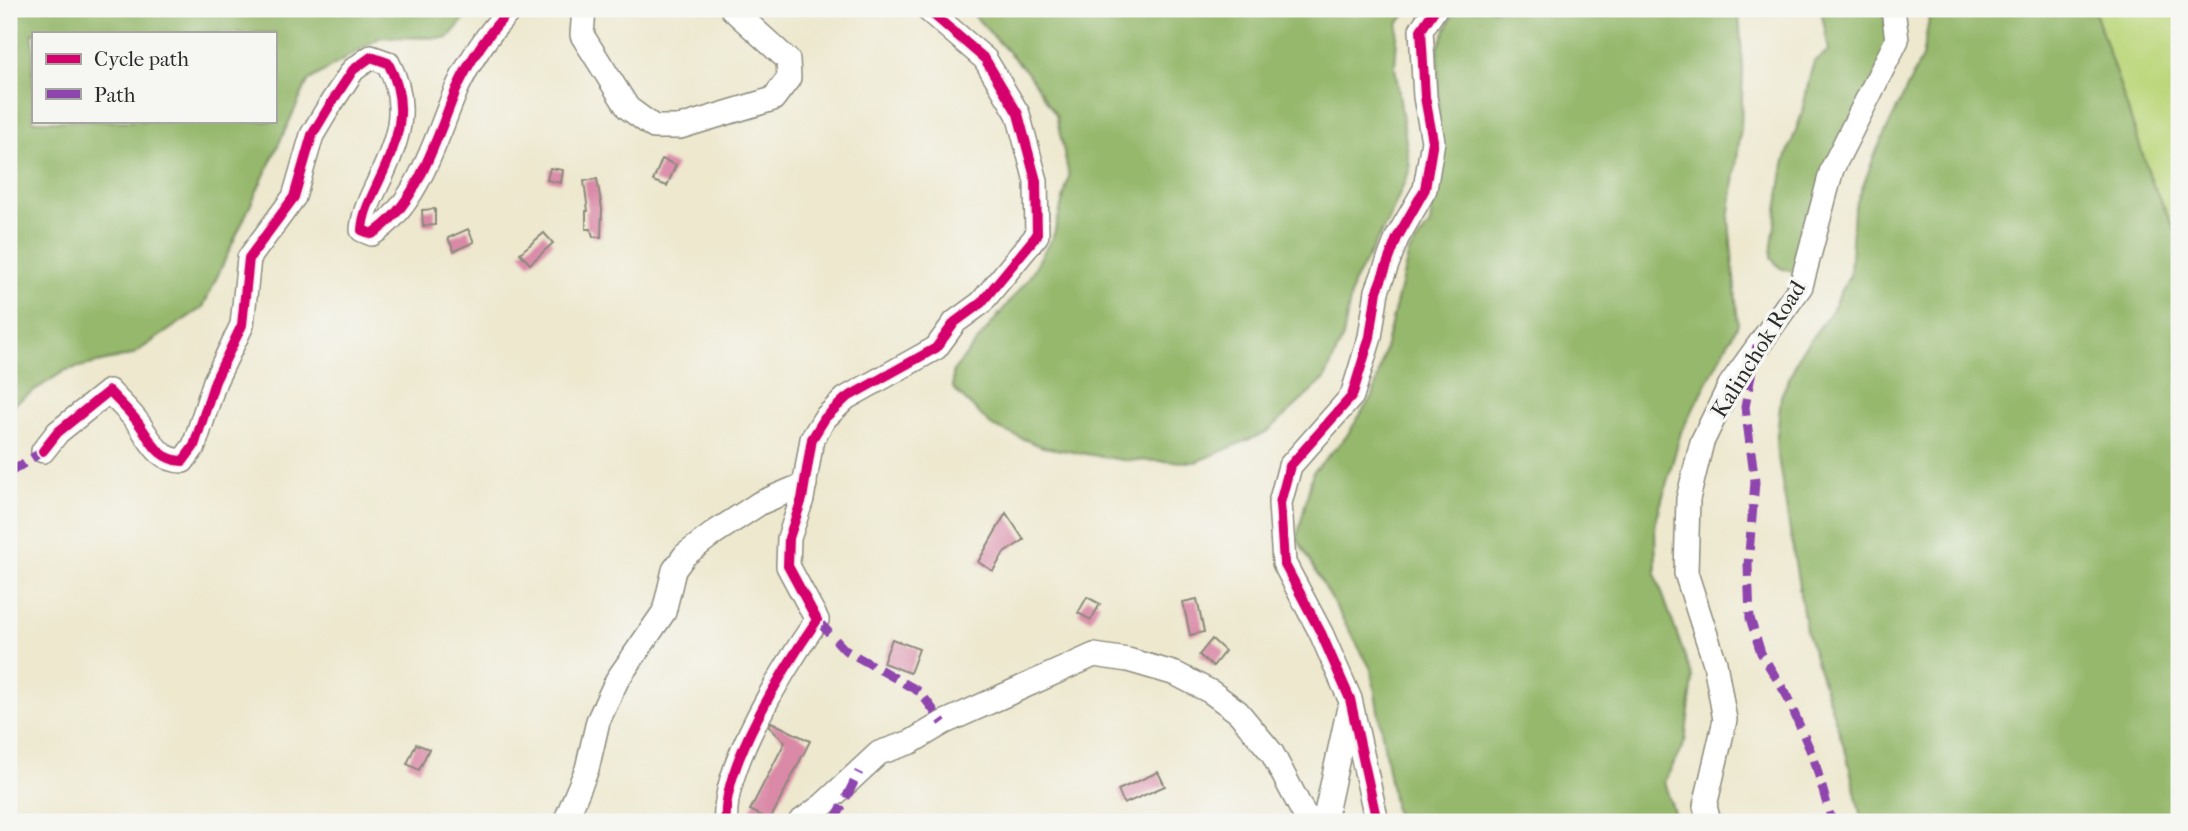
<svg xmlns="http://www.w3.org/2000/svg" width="2188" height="831" viewBox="0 0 2188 831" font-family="'IM FELL French Canon',serif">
	<rect width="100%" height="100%" fill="#f6f6f2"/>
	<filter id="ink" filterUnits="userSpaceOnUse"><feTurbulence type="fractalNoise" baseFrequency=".0143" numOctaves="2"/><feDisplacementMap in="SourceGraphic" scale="14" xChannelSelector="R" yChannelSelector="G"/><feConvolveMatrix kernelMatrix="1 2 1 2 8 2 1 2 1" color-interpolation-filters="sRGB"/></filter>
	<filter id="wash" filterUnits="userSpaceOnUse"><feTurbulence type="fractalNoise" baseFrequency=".00686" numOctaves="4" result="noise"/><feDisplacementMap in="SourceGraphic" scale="28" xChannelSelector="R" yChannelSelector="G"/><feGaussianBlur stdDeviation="1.57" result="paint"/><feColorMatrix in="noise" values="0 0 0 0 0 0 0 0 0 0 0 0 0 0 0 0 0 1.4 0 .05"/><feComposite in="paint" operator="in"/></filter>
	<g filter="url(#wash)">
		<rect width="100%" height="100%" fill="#ede8ce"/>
		<path fill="#bcd77c" stroke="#748154" stroke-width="2" d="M2094 9H2179V239L2153 185Z"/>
		<g fill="#95b86c" stroke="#60724c" stroke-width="2" fill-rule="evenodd">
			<path d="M9 9H473L448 38 381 37 308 81 203 307 132 355 66 370 9 407ZM33 33H275V121H33Z"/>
			<path d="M968 9H1409L1398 24 1395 66 1410 169 1390 217 1353 284 1343 337 1325 379 1267 432 1196 462 1123 460 1043 447 992 426 953 388V371L1029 278 1054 234 1069 176 1056 115 1027 72Z"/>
			<path d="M1455 9H1736L1739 17 1743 69 1741 128 1729 220 1738 324 1681 432 1655 525 1656 576 1693 679 1685 742 1664 782 1677 822H1397L1371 669 1297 538 1313 472 1346 437 1374 393 1409 252 1430 224 1439 152 1438 48Z"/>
			<path d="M1821 9H1888L1893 36 1802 265 1792 272 1780 268 1771 258 1772 245 1784 164 1802 113 1810 75 1814 62 1829 50Z"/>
			<path d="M1931 9H2094L2153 185 2179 239V822H1862L1847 756 1806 630 1776 445 1781 396 1801 352 1830 313 1850 275 1854 210 1875 154 1922 57Z"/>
		</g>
		<g id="blocks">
			<g fill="#da89a7">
				<path d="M662 159 676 165 667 186 653 181Z"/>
				<path d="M550 168 563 170 561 183 547 180Z"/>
				<path d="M597 179 602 209 601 237H593L591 229H586V211H588L584 181Z"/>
				<path d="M435 209V225L423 226 422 210Z"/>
				<path d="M468 229 474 242 454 251 448 238Z"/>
				<path d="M544 233 553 243 530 264 520 253Z"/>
				<path d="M1006 513 1024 540 1004 553 993 571 978 562Z"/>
				<path d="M1087 597 1100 604 1091 620 1078 613Z"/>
				<path d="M1197 599 1204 632 1190 635 1183 602Z"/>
				<path d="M892 639 919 649 910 673 883 663Z"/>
				<path d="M1212 639 1225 651 1213 666 1199 655Z"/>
				<path d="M771 722 810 741 770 820 750 810 785 742 769 727Z"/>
				<path d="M416 744 429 749 419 770 407 764Z"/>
				<path d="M1158 772 1165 786 1124 804 1118 790Z"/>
			</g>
		</g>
	</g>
	<g filter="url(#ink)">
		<use href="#blocks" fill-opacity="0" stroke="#8c8a7c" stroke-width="2"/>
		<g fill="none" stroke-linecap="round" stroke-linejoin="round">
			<g stroke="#8c8a7c" stroke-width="26">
				<g id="minor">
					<path d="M584 9 582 35 628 108 654 127H680L773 99 789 78 788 60 732 9"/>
					<path d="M43 451 58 432 109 391C118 401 128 410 136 420 151 439 156 460 183 461L194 446 215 381 242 325 249 258 294 197 312 135 330 105 353 70 371 57 388 63C411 106 398 142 378 183 371 198 363 213 362 230L372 234C418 206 437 135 457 88 471 58 488 33 511 9"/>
					<path d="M565 822 587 769 598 721 617 680 664 612 674 570 685 555 714 533 760 503 805 484"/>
					<path d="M726 822C721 767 786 665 817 620L788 566 789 538 802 499 812 439 825 418 846 398 936 348 955 322 981 303 1037 235 1036 181 1018 114 985 59 927 9"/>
					<path d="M800 822 823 805 879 753 911 742 943 723 1094 655 1128 660 1176 674 1211 692 1238 712 1272 753 1304 814 1314 822"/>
					<path d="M1324 822 1348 712"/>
					<path d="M1377 822 1350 699 1321 633 1284 563 1280 503 1290 466 1352 396 1370 337 1377 291 1397 238 1425 189 1433 141 1425 97 1421 30 1435 9"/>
					<path d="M1709 822 1705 806 1725 720 1715 663 1686 573 1688 499 1702 442 1730 385 1801 286 1832 169 1897 40 1893 9"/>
				</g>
			</g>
			<use href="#minor" stroke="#fff" stroke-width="23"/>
			<g stroke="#8e44ad" stroke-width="9" stroke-dasharray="18 9" stroke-linecap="butt">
				<path d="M1757 345 1745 407 1755 482 1748 565 1750 618 1761 653 1786 694 1814 759 1832 822"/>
				<path d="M9 473 43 451"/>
				<path d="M817 620 845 650 920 692 943 723"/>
				<path d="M834 822 859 772"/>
			</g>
			<g stroke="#f6f6f2" stroke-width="15">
				<g id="cycleway">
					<path d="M43 451 58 432 109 391C118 401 128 410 136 420 151 439 156 460 183 461L194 446 215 381 242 325 249 258 294 197 312 135 330 105 353 70 371 57 388 63C411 106 398 142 378 183 371 198 363 213 362 230L372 234C418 206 437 135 457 88 471 58 488 33 511 9"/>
					<path d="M726 822C721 767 786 665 817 620L788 566 789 538 802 499 812 439 825 418 846 398 936 348 955 322 981 303 1037 235 1036 181 1018 114 985 59 927 9"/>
					<path d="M1377 822 1350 699 1321 633 1284 563 1280 503 1290 466 1352 396 1370 337 1377 291 1397 238 1425 189 1433 141 1425 97 1421 30 1435 9"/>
				</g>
			</g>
			<use href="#cycleway" stroke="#d6006c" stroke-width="10"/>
		</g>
	</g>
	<g text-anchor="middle" stroke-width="7" stroke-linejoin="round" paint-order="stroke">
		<g font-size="23" fill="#2b2b2b" stroke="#f6f6f2">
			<text transform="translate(1758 349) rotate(-58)" y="8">Kalinchok Road</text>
		</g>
	</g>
	<rect width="2188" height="831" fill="none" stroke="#f6f6f2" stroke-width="35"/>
	<rect x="32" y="32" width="245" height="91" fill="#f6f6f2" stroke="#a5a5a2" stroke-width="2"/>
	<rect x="46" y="54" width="35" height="10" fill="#d6006c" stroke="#a5a5a2" stroke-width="2"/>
	<text x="94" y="66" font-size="21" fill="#2b2b2b">Cycle path</text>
	<rect x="46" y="89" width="35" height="10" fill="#8e44ad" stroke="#a5a5a2" stroke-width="2"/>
	<text x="94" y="102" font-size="21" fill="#2b2b2b">Path</text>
</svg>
